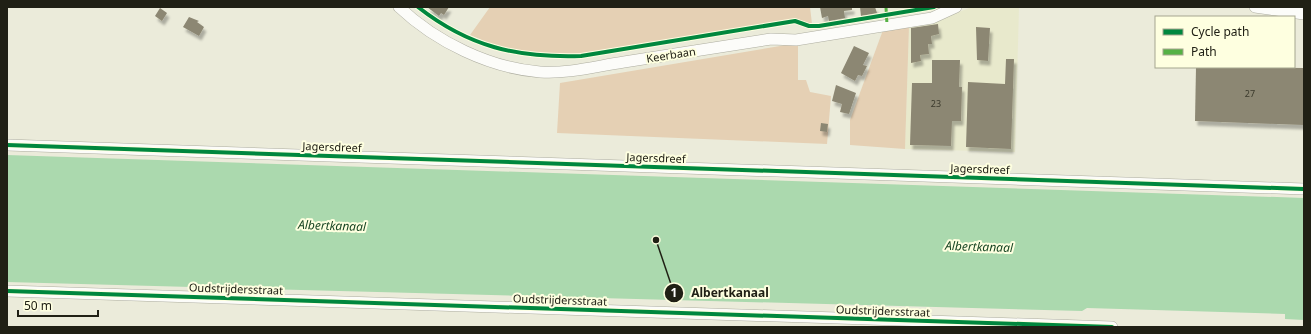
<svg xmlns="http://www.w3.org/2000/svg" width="1311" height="334" viewBox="0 0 1311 334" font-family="'Noto Sans',sans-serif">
	<defs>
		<filter id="shadow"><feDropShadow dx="2.5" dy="4.5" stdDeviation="1" flood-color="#0004"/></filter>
	</defs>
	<rect width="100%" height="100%" fill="#ebebda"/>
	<path fill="#e8e9cc" d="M972 7H1019L1015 152 905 149 909 27 946 17Z"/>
	<g fill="#e5d0b4">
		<path d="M490 7H810L812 24 795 19 589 52C562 56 535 56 508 50 496 47 483 40 470 35Z"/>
		<path d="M909 27 905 149 850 145V120L883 30Z"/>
		<path d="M798 43V80H806L810 92 831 96 827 144 557 133 560 83Z"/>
	</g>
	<path fill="#abd9ae" d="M7 155 1304 198V320L1285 319V314L1087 308 1082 311 7 282Z"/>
	<g fill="#8c8773" filter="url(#shadow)">
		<path d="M427 7H449L444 15 441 13 439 16Z"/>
		<path d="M820 7H852V10L844 11 845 18 829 21 828 16 822 18Z"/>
		<path d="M860 7H875L877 13 861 16Z"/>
		<path d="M160 8 167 13 162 21 155 16Z"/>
		<path d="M189 17 199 21 197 22 204 27 199 36 183 27Z"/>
		<path d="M938 24 939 34 931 36 932 44H928L929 54 920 55 921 61 911 63V28Z"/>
		<path d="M976 27 990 28 988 61 977 60Z"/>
		<path d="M854 46 869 53 863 65 867 66 862 76 858 75 855 81 841 73Z"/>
		<path d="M1006 59H1014L1011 149 966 147 968 82 1005 84Z"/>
		<path d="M932 60H960L959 87H962L961 121H952L951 146 910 145 912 83H932Z"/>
		<path d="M1196 67 1304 68V125L1195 121Z"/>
		<path d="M836 85 856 93 849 114 840 112 842 104 832 101Z"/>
		<path d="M821 123 828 124 827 132 820 131Z"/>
	</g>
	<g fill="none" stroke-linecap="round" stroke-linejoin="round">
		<g stroke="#adada0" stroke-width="12">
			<g id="minor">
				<path d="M399 7C436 42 490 68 540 72 568 74 597 66 624 62 673 54 722 47 771 39L796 40 932 18 956 7"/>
				<path d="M1255 7 1304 14"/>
				<path d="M7 145 1304 189"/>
				<path d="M7 291 1112 327"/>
			</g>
		</g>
		<use href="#minor" stroke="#fcfcf9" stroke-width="11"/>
		<path stroke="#55b144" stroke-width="3" stroke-dasharray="6 3" stroke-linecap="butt" d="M886 7 887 25"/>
		<g stroke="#feffe0" stroke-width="6">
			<g id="cycleway">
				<path d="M418 7C469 47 517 58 581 56L795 21 809 26H819L934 7"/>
				<path d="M7 145 1304 189"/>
				<path d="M7 291 1112 327"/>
			</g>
		</g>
		<use href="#cycleway" stroke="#00873e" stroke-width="4"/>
	</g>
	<g text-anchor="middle" stroke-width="4" stroke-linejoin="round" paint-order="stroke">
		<g font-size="9" fill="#3b3a2c">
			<text x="1250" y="97">27</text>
			<text x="936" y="107">23</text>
		</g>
		<g font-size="11" fill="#202015" stroke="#feffe0">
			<text transform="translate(671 55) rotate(-9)" y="4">Keerbaan</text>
			<text transform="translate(332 147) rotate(2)" y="4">Jagersdreef</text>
			<text transform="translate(656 158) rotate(2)" y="4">Jagersdreef</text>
			<text transform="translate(980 169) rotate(2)" y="4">Jagersdreef</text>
			<text transform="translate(236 289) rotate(2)" y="4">Oudstrijdersstraat</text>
			<text transform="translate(560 300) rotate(2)" y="4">Oudstrijdersstraat</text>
			<text transform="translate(883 311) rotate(2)" y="4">Oudstrijdersstraat</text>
		</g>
		<g font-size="12" font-style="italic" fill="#184623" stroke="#feffe0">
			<text transform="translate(332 226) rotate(2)" y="4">Albertkanaal</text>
			<text transform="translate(979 247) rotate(2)" y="4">Albertkanaal</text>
		</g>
	</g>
	<path fill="none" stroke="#202015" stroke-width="1.5" d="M656 240L674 293"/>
	<g fill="#202015" stroke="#feffe0" stroke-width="1.5">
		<circle cx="656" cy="240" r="4"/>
		<circle cx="674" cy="293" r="10"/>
	</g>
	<g font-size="12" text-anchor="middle" font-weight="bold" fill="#fff">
		<text x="674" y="297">1</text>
	</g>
	<g font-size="12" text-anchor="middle" font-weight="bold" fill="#202015" stroke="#feffe0" stroke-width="4" stroke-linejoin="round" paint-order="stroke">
		<text x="730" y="297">Albertkanaal</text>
	</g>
	<rect width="1311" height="334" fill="none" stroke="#202015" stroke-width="16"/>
	<rect x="1155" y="16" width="140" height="52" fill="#feffe0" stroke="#a5a68f"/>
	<rect x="1163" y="29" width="20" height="6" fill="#00873e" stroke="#a5a68f"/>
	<text x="1191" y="36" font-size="12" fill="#202015">Cycle path</text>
	<rect x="1163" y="49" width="20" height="6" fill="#55b144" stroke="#a5a68f"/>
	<text x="1191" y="56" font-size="12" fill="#202015">Path</text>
	<path d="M18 310v6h80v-6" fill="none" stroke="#202015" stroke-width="2"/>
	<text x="24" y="310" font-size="12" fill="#202015" stroke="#feffe0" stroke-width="3" paint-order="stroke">50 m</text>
</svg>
